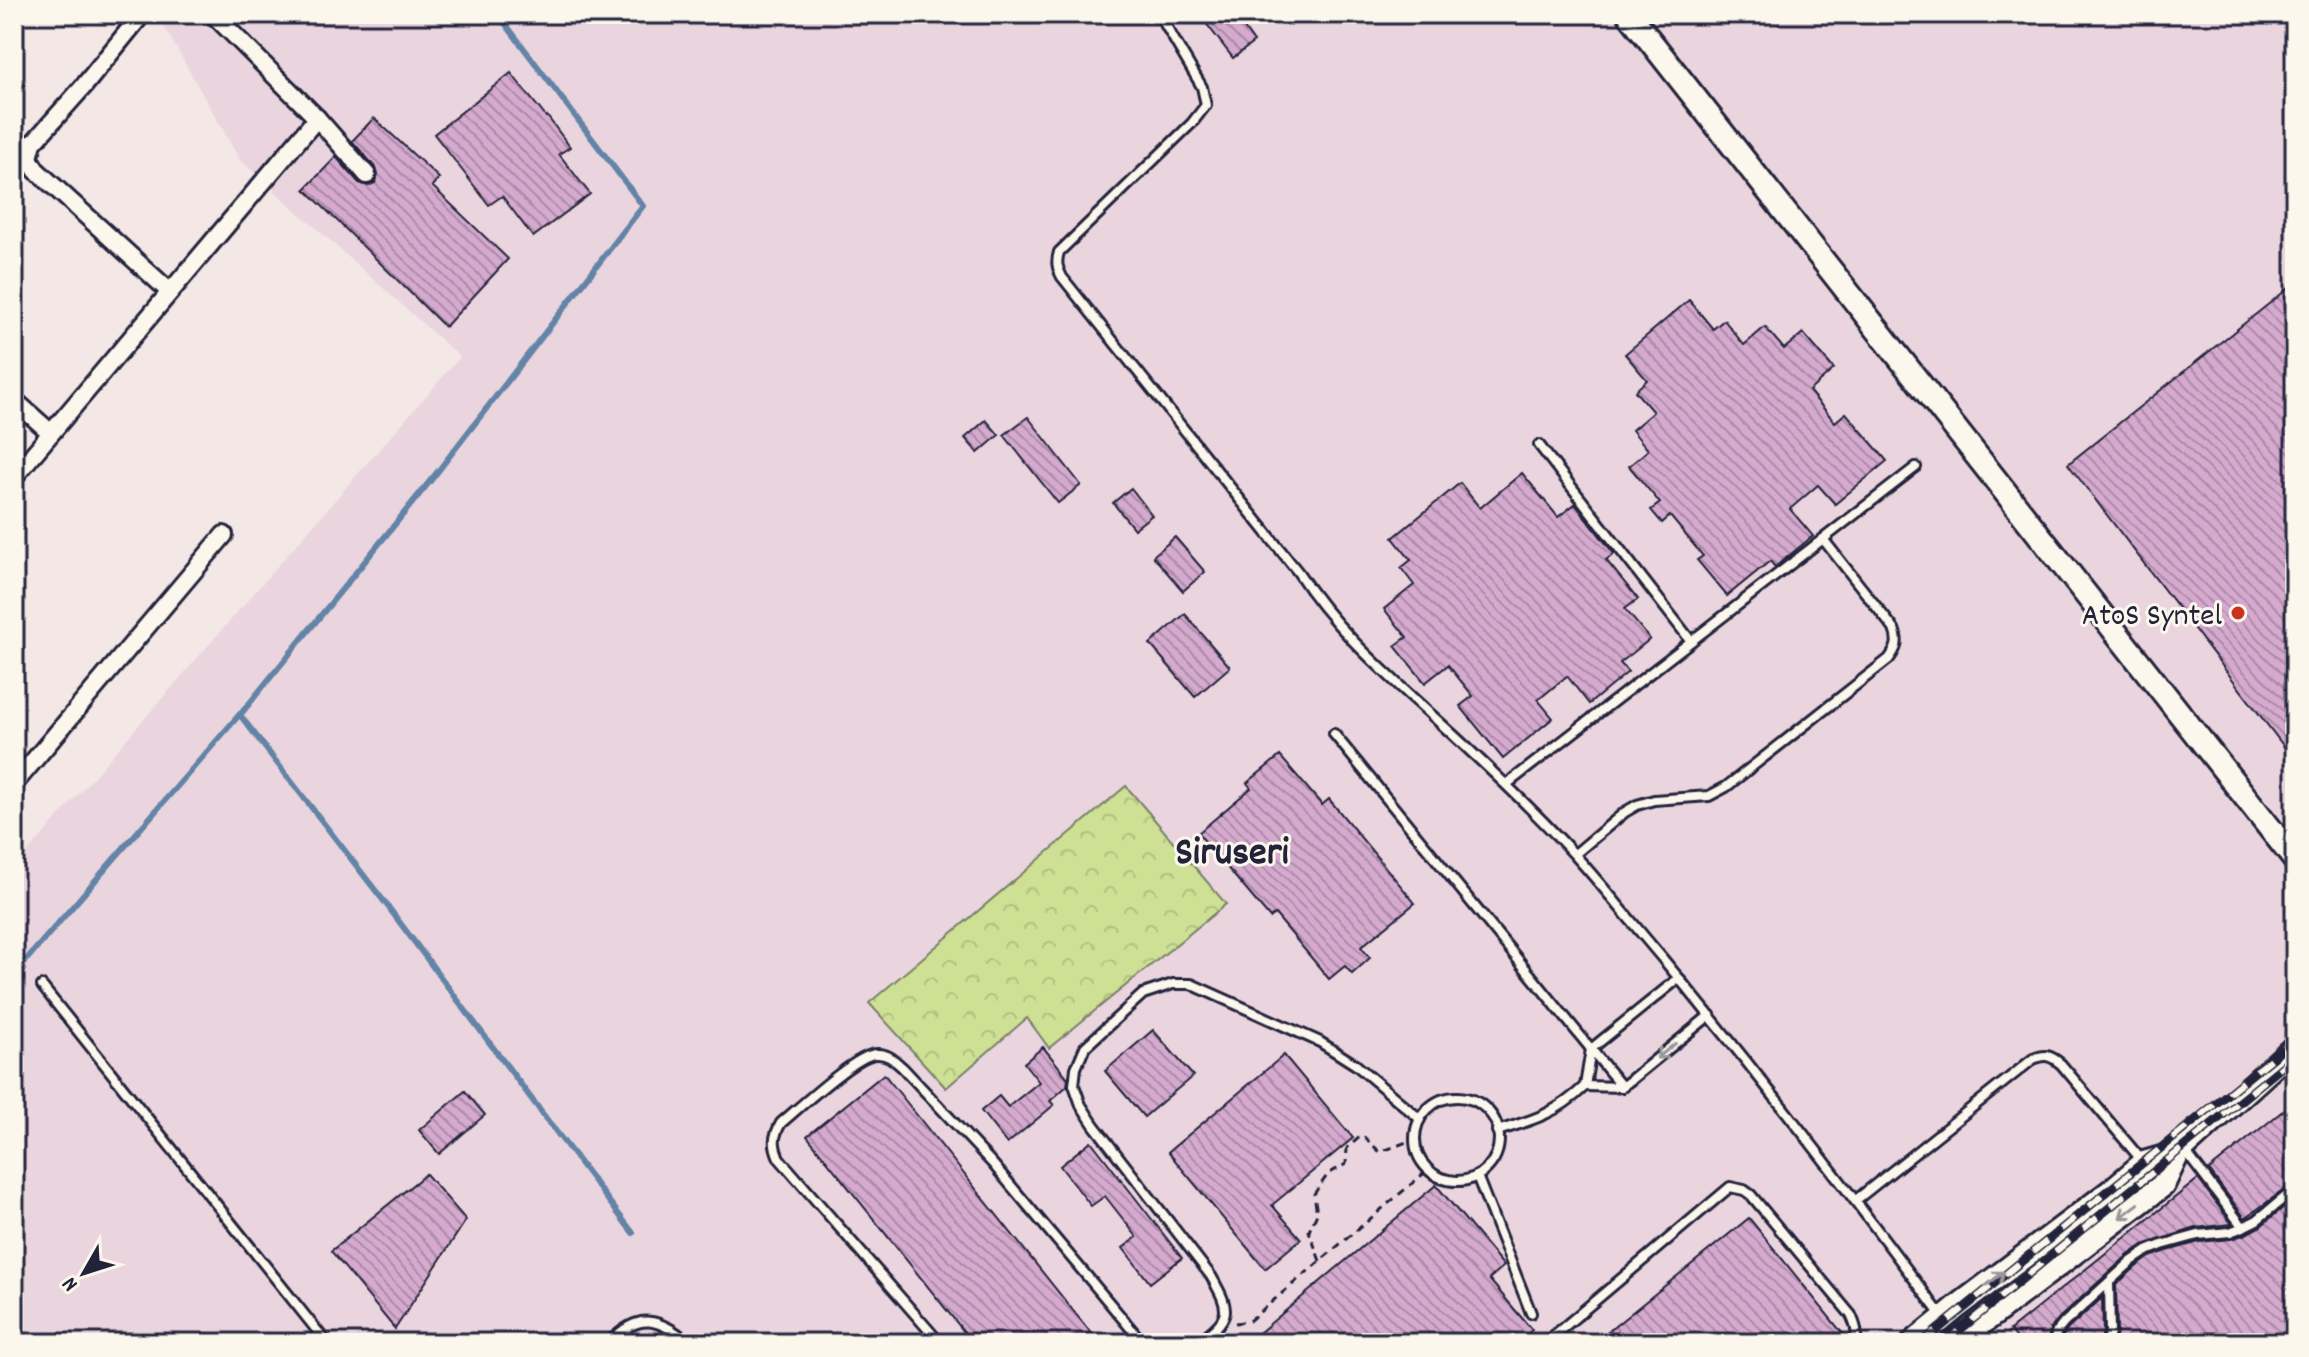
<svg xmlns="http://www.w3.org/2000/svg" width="2309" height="1357" viewBox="0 0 2309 1357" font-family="Dekko,sans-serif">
	<defs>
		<pattern id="park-crowns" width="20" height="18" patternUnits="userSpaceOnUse" patternTransform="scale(2)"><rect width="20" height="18" fill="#cde094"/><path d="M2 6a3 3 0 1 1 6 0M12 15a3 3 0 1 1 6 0" fill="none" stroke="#b0c080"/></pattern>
		<pattern id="building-back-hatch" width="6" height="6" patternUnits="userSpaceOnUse" patternTransform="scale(2)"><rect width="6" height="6" fill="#d5aace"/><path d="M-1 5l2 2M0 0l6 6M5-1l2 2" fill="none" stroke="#ac8aa8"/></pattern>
	</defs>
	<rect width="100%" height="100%" fill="#f3e8e6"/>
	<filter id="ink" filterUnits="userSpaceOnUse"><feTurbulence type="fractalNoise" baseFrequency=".0125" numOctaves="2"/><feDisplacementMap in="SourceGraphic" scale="16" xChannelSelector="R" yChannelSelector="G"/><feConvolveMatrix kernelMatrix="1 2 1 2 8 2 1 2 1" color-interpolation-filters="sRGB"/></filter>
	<g filter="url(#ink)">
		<path fill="#ead5df" d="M157 14H2295V1343H14V868L460 357 240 160Z"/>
		<path fill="url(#park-crowns)" stroke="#788168" stroke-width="2" d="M1126 786 1226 904 1049 1048 1027 1018 946 1088 869 1003Z"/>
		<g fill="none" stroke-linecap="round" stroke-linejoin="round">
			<g stroke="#6384a6" stroke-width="6">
				<path d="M498 14 643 206 435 475 240 715 386 904 548 1121 633 1233"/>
				<path d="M14 974 240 714"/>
			</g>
		</g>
		<g fill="url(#building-back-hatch)" stroke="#22223b" stroke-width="2">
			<path d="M1199 14H1234L1254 42 1233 58Z"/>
			<path d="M511 73 546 117 547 116 570 147 559 154 590 194 533 237 502 196 489 205 434 134Z"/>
			<path d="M374 118 439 178 432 186 508 259 445 327 305 189 336 157 359 183 368 186 375 183 378 174 376 168 352 141Z"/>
			<path d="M2295 283V761L2068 464Z"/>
			<path d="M1689 300 1713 329 1724 320 1744 345 1765 327 1784 349 1803 333 1834 369 1809 391 1835 422 1846 413 1887 461 1835 504 1818 485 1790 509 1813 536 1775 567 1770 561 1727 596 1697 560 1703 556 1670 516 1662 523 1651 510 1660 503 1629 466 1648 450 1632 430 1653 412 1635 391 1647 380 1625 354Z"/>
			<path d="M1028 417 1081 485 1058 503 1004 435Z"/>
			<path d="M986 420 999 435 978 453 965 438Z"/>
			<path d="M1522 473 1558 517 1575 504 1614 554 1606 560 1638 599 1625 609 1650 639 1620 663 1628 672 1589 704 1567 676 1538 700 1553 718 1503 759 1460 706 1473 696 1448 665 1425 683 1395 646 1407 637 1384 609 1414 585 1401 568 1411 560 1393 538 1460 483 1480 508Z"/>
			<path d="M1131 488 1152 515 1134 529 1113 503Z"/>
			<path d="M1175 537 1205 572 1183 591 1153 556Z"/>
			<path d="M1185 614 1230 667 1195 697 1150 644Z"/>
			<path d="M1280 756 1322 805 1329 799 1415 903 1361 947 1370 958 1352 974 1345 966 1329 979 1275 914 1270 918 1198 833 1251 788 1247 783Z"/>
			<path d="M1153 1030 1193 1076 1144 1117 1105 1071Z"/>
			<path d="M1043 1047 1068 1078 1067 1086 1050 1101 1054 1105 1007 1144 981 1111 999 1096 1008 1107 1039 1082 1024 1063Z"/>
			<path d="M1284 1055 1353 1138 1272 1205 1301 1239 1265 1269 1168 1152Z"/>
			<path d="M884 1074 1099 1343H973L807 1136Z"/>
			<path d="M465 1091 485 1115 439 1154 419 1130Z"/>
			<path d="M2295 1101V1182L2245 1218 2209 1170Z"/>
			<path d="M1091 1141 1182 1258 1150 1283 1123 1248 1137 1237 1105 1196 1091 1206 1060 1166Z"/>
			<path d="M426 1174 466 1220 395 1329 331 1251Z"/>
			<path d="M2198 1179 2232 1224 2196 1228 2143 1245 2127 1256 2059 1318 2050 1329 2048 1343H2021L2010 1330Z"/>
			<path d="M1436 1185 1504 1266 1489 1279 1532 1330 1517 1343H1247Z"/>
			<path d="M2295 1198V1343H2114L2117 1333 2116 1285 2136 1267 2150 1257 2164 1252 2199 1242 2231 1239 2246 1234 2261 1226Z"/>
			<path d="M1749 1218 1843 1334 1833 1343H1594Z"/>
			<path d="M2102 1298 2103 1332 2100 1343H2062L2063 1336 2069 1328Z"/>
		</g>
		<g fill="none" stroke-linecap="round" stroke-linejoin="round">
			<g stroke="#22223b" stroke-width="14">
				<g id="lane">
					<path d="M1159 14 1202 87 1206 105 1192 123 1059 252C1056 262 1057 268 1062 277L1298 572C1336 631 1387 674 1438 721 1485 764 1530 806 1573 853 1604 887 1633 924 1663 959 1760 1076 1853 1196 1943 1318"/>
					<path d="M1539 445 1691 641"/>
					<path d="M1334 734 1622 1087"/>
					<path d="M1507 784 1916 467"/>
					<path d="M1575 854 1625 812 1637 805 1654 800 1709 796 1726 787 1889 659C1897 648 1899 642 1894 629L1823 539"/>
					<path d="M1679 978 1591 1049 1585 1086 1622 1087 1710 1015"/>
					<path d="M42 986 327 1343"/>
					<circle cx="1457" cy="1139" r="42"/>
					<path d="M1497 1131C1534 1120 1557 1113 1585 1086"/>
					<path d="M2185 1151 2243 1227"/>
					<path d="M1477 1176 1531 1313"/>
					<path d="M1856 1200 2033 1059C2046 1054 2050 1055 2061 1064L2144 1163"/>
					<path d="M609 1343C640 1310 659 1319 690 1343"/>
					<path d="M940 1343 779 1158C773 1144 773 1137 781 1123 799 1108 857 1054 876 1054 888 1053 895 1061 903 1068L992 1163 1143 1343"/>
					<path d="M1197 1343C1231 1317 1232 1313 1211 1276L1094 1125 1081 1105 1074 1085 1076 1068 1085 1047 1143 994 1173 984H1191L1320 1042 1356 1065 1420 1119"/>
					<path d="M1545 1343 1730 1187 1744 1190 1751 1195 1851 1315C1855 1324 1859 1333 1854 1343"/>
					<path d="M2055 1343 2056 1333 2064 1323 2132 1261 2147 1251 2162 1245 2198 1235 2230 1232 2243 1227 2257 1220 2295 1189"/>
					<path d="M2107 1343 2110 1333 2109 1283"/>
				</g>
			</g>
			<g stroke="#22223b" stroke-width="22">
				<g id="street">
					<path d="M142 14 83 87 33 143 29 158 36 170 169 291"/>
					<path d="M213 14 317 118"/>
					<path d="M14 400 51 433"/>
					<path d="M14 477 317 118 367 175"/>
					<path d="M14 784 224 535"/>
				</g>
			</g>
			<g stroke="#22223b" stroke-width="28">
				<g id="secondary">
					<path d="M1629 14 2295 860"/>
					<path d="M1913 1343 1957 1307 2111 1191 2144 1163 2178 1153"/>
					<path d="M1956 1343 2163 1185 2178 1153 2295 1047"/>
				</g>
			</g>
			<g stroke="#22223b" stroke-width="3" stroke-dasharray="8 6" stroke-linecap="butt">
				<path d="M1320 1261 1309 1231 1317 1214 1314 1194 1328 1174 1346 1164 1347 1148 1362 1135 1380 1152 1415 1139"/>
				<path d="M1235 1323 1249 1321 1428 1170"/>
			</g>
			<use href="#lane" stroke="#fbf7ec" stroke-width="8"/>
			<use href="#street" stroke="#fbf7ec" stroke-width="16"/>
			<use href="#secondary" stroke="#fbf7ec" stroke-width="22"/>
			<g stroke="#22223b" stroke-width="9">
				<g id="rail">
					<path d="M1921 1343 2295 1039"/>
					<path d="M1944 1343 2295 1056"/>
				</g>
			</g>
			<use href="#rail" stroke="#fbf7ec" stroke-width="6" stroke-dasharray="18" stroke-linecap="butt"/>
		</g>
		<defs><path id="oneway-shaft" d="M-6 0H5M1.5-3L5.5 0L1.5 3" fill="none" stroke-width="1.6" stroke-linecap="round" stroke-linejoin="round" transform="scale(2)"/></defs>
		<g stroke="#99979c">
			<use href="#oneway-shaft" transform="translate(1666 1051) rotate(141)"/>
			<use href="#oneway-shaft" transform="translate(2129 1211) rotate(143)"/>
			<use href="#oneway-shaft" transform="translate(1995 1279) rotate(-37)"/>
		</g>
	</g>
	<circle fill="#c8321e" stroke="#fbf7ec" stroke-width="3" cx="2238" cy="613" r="8"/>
	<g text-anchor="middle" stroke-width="6" stroke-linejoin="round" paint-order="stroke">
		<g font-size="32" fill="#22223b" stroke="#fbf7ec" text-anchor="end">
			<text x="2222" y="624">AtoS Syntel</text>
		</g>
		<g font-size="40" font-weight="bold" fill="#22223b" stroke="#fbf7ec">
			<text x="1232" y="863">Siruseri</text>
		</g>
	</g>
	<rect width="2309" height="1357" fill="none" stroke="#fbf7ec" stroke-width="48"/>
	<rect x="24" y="24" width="2261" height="1309" fill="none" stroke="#22223b" stroke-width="3" filter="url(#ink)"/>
	<g transform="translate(84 1273) rotate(231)" stroke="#fbf7ec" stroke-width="6" paint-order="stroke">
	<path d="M0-6L14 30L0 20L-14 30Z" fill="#22223b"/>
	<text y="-12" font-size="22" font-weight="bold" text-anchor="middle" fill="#22223b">N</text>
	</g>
</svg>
